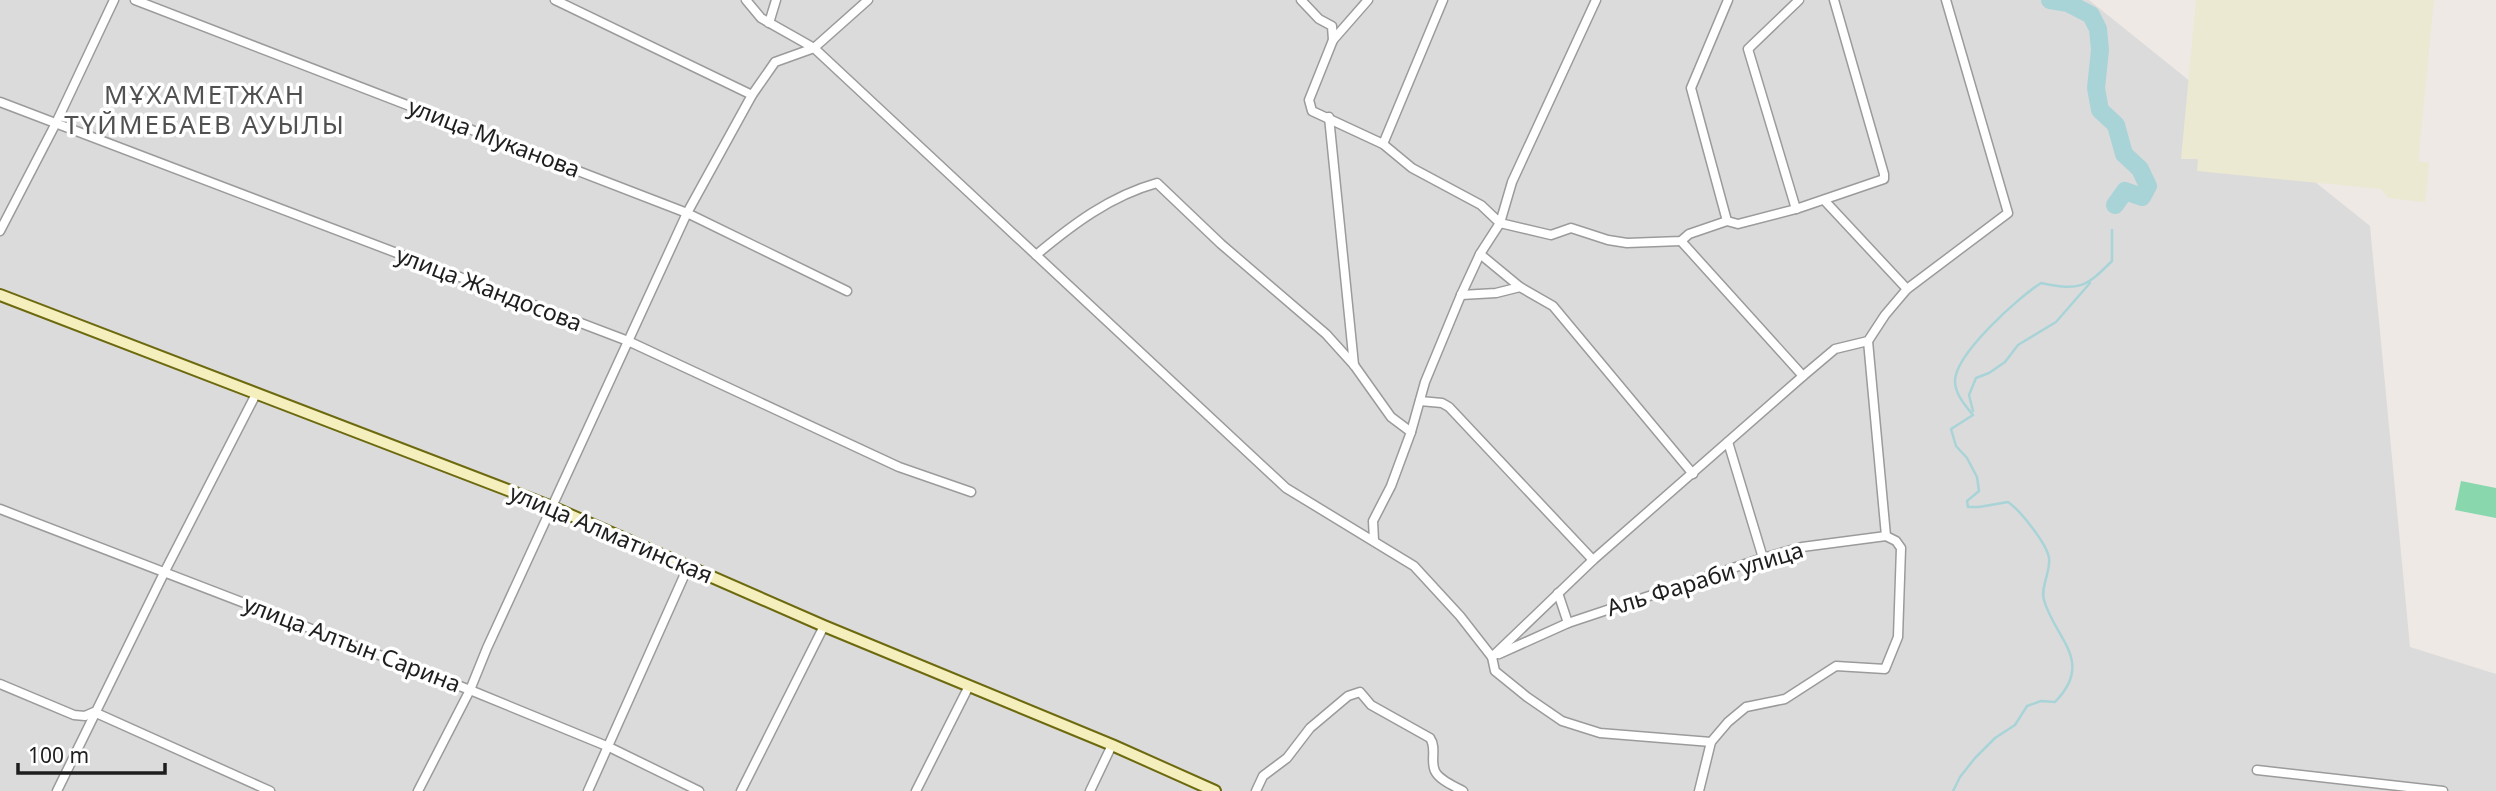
<svg xmlns="http://www.w3.org/2000/svg" width="2496" height="791" viewBox="0 0 2496 791" font-family="'Noto Sans',sans-serif">
	<rect width="100%" height="100%" fill="#eee9e5"/>
	<path fill="#dcdbdb" d="M0 0H2089L2370 226 2410 647 2496 674V791H0Z"/>
	<path fill="#ebe9d1" d="M2196 0H2434L2418 161 2429 163 2425 202 2388 198 2381 189 2197 171 2198 159H2181Z"/>
	<path fill="#89d7ad" d="M2461 481 2496 488V518L2455 510Z"/>
	<g fill="none" stroke-linecap="round" stroke-linejoin="round">
		<g stroke="#a8d4d8" stroke-width="2.5">
			<path d="M1973 411 1969 395 1976 378 1989 373 2005 362 2018 345 2056 322 2090 283"/>
			<path d="M1953 791 1960 777 1975 758 1995 738 2015 725 2027 706 2041 701 2055 702C2095 661 2055 639 2044 600 2040 588 2051 571 2049 558 2047 544 2020 510 2008 502L1979 507H1968L1967 501 1979 491 1977 477 1967 458 1956 446 1951 429 1973 415C1965 405 1955 394 1955 381 1955 354 2019 297 2041 283 2079 291 2085 288 2112 261V230"/>
		</g>
		<path stroke="#a8d4d8" stroke-width="18" d="M2050 0 2068 3 2091 15 2098 29 2100 50 2096 88 2100 110 2116 125 2124 154 2140 169 2148 186 2142 197 2125 191 2115 205"/>
		<g stroke="#9b9b9b" stroke-width="11">
			<g id="street">
				<path d="M135 0 687 213 847 291"/>
				<path d="M555 0 752 95"/>
				<path d="M746 0 761 18 814 48 1286 488 1414 566 1460 616 1492 657 1495 671 1527 697 1562 721 1600 733 1711 742"/>
				<path d="M1301 0 1319 19 1332 26 1333 40 1309 100 1312 111 1383 144 1412 168 1481 205 1500 223 1551 235 1571 228 1608 240 1627 243 1681 241 1689 234 1727 221 1738 224 1796 209 1884 179V174L1834 0"/>
				<path d="M769 23 776 0"/>
				<path d="M1333 40 1368 0"/>
				<path d="M0 102 628 341 899 467 971 492"/>
				<path d="M1329 117 1354 365"/>
				<path d="M1383 144 1443 0"/>
				<path d="M1824 200 1907 289"/>
				<path d="M1796 209 1748 49 1799 0"/>
				<path d="M1727 221 1691 88 1728 0"/>
				<path d="M0 231 56 123 114 0"/>
				<path d="M1681 241 1803 376"/>
				<path d="M1480 254 1520 287"/>
				<path d="M1036 255C1072 225 1110 196 1157 183L1221 244 1326 334 1354 365 1391 417 1411 432 1391 486 1373 521 1374 541"/>
				<path d="M1461 295 1496 293 1520 287 1553 306 1693 474"/>
				<path d="M1868 341 1886 536"/>
				<path d="M1420 401 1442 403 1449 407 1593 560"/>
				<path d="M1411 432 1425 382 1461 295 1480 254 1500 223 1512 182 1596 0"/>
				<path d="M1728 442 1763 558"/>
				<path d="M0 509 470 690 609 747 699 791"/>
				<path d="M1558 593 1568 623"/>
				<path d="M1499 654 1568 623 1763 558 1802 547 1886 536"/>
				<path d="M1492 657 1593 560 1803 376 1835 349 1868 341 1885 315 1907 289 2008 213 1946 0"/>
				<path d="M0 684 74 715 85 716 94 712 270 791"/>
				<path d="M2257 770 2443 791"/>
				<path d="M57 791 165 571 256 394"/>
				<path d="M418 791 470 690 487 648 687 213 752 95 775 62 814 48 868 0"/>
				<path d="M588 791 688 567"/>
				<path d="M741 791 824 626"/>
				<path d="M916 791 969 686"/>
				<path d="M1090 791 1112 745"/>
				<path d="M1256 791 1263 776 1287 758 1310 728 1348 696 1360 692 1371 705 1430 738C1437 748 1430 761 1435 771 1439 780 1454 786 1463 791"/>
				<path d="M1699 791 1711 742 1728 722 1746 707 1785 699 1836 666 1885 669 1898 637 1901 548 1896 541 1886 536"/>
			</g>
		</g>
		<g stroke="#6c690e" stroke-width="14">
			<path id="secondary" d="M0 295 552 507 824 626 1112 745 1215 791"/>
		</g>
		<use href="#street" stroke="#fff" stroke-width="8"/>
		<use href="#secondary" stroke="#f4efbc" stroke-width="10"/>
	</g>
	<g text-anchor="middle" stroke-width="7" stroke-linejoin="round" paint-order="stroke">
		<g font-size="23" fill="#1e1e1e" stroke="#fff">
			<text transform="translate(494 138) rotate(21)" y="8">улица Муканова</text>
			<text transform="translate(489 289) rotate(21)" y="8">улица Жандосова</text>
			<text transform="translate(611 534) rotate(23)" y="8">улица Алматинская</text>
			<text transform="translate(1705 579) rotate(-17)" y="8">Аль Фараби улица</text>
			<text transform="translate(352 644) rotate(21)" y="8">улица Алтын Сарина</text>
		</g>
		<g font-size="26" letter-spacing="2" fill="#515151" stroke="#fff">
			<text x="205" y="104">МҰХАМЕТЖАН<tspan x="205" dy="30">ТҮЙМЕБАЕВ АУЫЛЫ</tspan></text>
		</g>
	</g>
	<path d="M18 763v10h147v-10" fill="none" stroke="#1e1e1e" stroke-width="3.5"/>
	<text x="28" y="763" font-size="21" fill="#1e1e1e" stroke="#ffffff" stroke-width="5" paint-order="stroke">100 m</text>
</svg>
